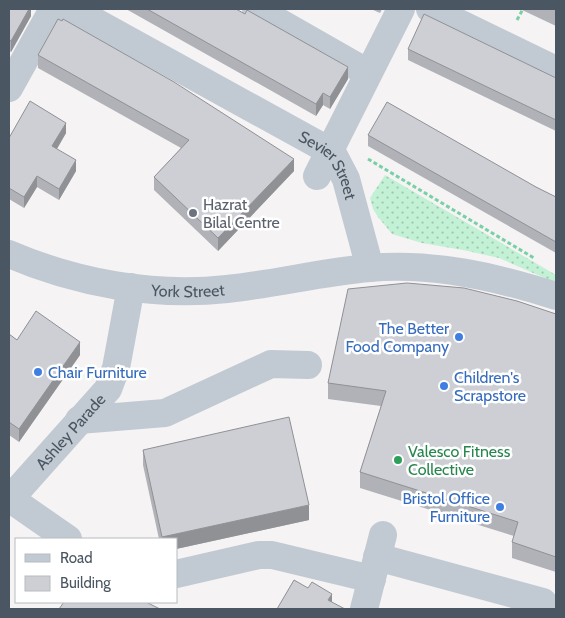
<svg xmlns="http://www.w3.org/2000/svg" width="565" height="618" viewBox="0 0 565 618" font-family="Cabin,sans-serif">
	<defs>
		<pattern id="grass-dots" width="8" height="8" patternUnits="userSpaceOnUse" patternTransform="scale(1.25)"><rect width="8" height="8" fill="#c3f1d5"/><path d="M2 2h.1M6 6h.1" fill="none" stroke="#a0c6b0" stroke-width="1.8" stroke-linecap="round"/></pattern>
	</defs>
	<rect width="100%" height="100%" fill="#f5f3f3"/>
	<path fill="url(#grass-dots)" d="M385 175 556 275V283L499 258 463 250 422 243 392 234 378 217 373 209 370 198Z"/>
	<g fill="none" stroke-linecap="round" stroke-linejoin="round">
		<g stroke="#7ad0a6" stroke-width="3" stroke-dasharray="4 2.5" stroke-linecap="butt">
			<path d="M517 20 523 9"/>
			<path d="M368 159 534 258"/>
		</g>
		<g stroke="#c1cad2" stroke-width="28">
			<path id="s1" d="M72 9 326 149 334 156 346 179 370 268"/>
			<path d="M256 9 368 73"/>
			<path d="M430 9 556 70"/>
			<path d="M9 88 53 9"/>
			<path d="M317 176 401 9"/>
			<path id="s2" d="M9 254C76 283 154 297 227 289 275 284 322 272 370 268 432 262 497 277 556 296"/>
			<path d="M79 420 165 413 271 364 308 365"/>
			<path d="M9 498 68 539"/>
			<path id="s3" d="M9 500 108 389 116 368 131 287"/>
			<path d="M377 557 543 602"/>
			<path d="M176 574 259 555H272L372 579"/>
			<path d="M364 609 383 535"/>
		</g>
	</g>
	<g fill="#b0b2b7">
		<path d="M9 9H31V16L11 52 9 51Z"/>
		<path d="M126 9H236L348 79 330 109 323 105 316 116Z"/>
		<path d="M371 9H382L380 13Z"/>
		<path d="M520 9H556V26Z"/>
		<path d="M408 49 556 78V131L408 60Z"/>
		<path d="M38 55 294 171 218 251 154 190V177L181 148 38 68Z"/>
		<path d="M66 133 57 149 76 171 59 200 37 187 24 208 9 199V138Z"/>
		<path d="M368 135 536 187 556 197V253L368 146Z"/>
		<path d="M556 314V572L512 558V542L514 536 360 488V472L381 406 328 399V383Z"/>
		<path d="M9 334 17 340 80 355 19 442 9 435Z"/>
		<path d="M143 450 309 520 176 549V539H159L143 465Z"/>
	</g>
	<g fill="#909195">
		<path d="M29 9H31V16L11 52V41Z"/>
		<path d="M348 67V79L330 109V97Z"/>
		<path d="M323 93V105L316 116V104Z"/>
		<path d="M66 123V133L52 157V146Z"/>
		<path d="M294 159V171L218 251V238Z"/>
		<path d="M76 160V171L59 200V189Z"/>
		<path d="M37 176V187L24 208V197Z"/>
		<path d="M80 342V355L19 442V429Z"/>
		<path d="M309 505V520L176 549V539H162V537Z"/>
		<path d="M332 594V609L328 600Z"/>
	</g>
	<g fill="#cdcfd5" stroke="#909195">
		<path d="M9 9H29L11 41 9 40Z"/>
		<path d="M147 9H236L245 14 247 10 348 67 330 97 323 93 316 104Z"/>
		<path d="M424 14 556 78V120L408 49Z"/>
		<path d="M58 19 62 21 63 19 174 82 294 159 218 238 154 177 189 140 38 55Z"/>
		<path d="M30 101 66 123 52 146 76 160 59 189 37 176 24 197 9 188V138Z"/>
		<path d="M387 102 536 187 556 197V242L368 135Z"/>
		<path d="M407 283 464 288 517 301 556 314V557L512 542 518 522 360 472 386 391 328 383 348 289Z"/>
		<path d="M36 311 80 342 19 429 9 422V334L17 340Z"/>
		<path d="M289 417 309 505 162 537 143 450Z"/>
		<path d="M294 580 308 588 312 582 332 594 328 600 345 609H277Z"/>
		<path d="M64 602H146L160 609H59Z"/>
	</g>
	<circle fill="#6b7280" stroke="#fff" stroke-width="2" cx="193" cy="213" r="5"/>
	<g fill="#3f7fe0" stroke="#fff" stroke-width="2">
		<circle cx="459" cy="337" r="5"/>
		<circle cx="38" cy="372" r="5"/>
		<circle cx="444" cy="386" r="5"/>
		<circle cx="500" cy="507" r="5"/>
	</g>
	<circle fill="#2e9e5b" stroke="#fff" stroke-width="2" cx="398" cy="460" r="5"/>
	<g text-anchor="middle" stroke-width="5" stroke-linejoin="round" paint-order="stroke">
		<g font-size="16" fill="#4a5661" stroke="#fff">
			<text dy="6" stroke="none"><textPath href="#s1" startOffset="304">Sevier Street</textPath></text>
			<text dy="6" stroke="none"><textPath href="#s2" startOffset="184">York Street</textPath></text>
			<text dy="6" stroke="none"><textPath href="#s3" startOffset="92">Ashley Parade</textPath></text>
		</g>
		<g font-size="16" fill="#5b616d" stroke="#fff" text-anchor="start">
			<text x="203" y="210">Hazrat<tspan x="203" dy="18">Bilal Centre</tspan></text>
		</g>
		<g font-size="16" fill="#366cbe" stroke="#fff" text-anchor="end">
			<text x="449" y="334">The Better<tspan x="449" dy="18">Food Company</tspan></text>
			<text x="48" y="378" text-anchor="start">Chair Furniture</text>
			<text x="454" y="383" text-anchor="start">Children's<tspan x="454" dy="18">Scrapstore</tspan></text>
			<text x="490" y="504">Bristol Office<tspan x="490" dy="18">Furniture</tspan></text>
		</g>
		<g font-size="16" fill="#27864d" stroke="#fff" text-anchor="start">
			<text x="408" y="457">Valesco Fitness<tspan x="408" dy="18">Collective</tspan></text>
		</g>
	</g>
	<rect width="565" height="618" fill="none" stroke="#4a5661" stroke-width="20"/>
	<rect x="15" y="538" width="162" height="65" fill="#ffffff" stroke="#b7bbc0"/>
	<rect x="25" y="554" width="25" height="8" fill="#c1cad2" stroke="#b7bbc0"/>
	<text x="60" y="563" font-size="15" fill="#4a5661">Road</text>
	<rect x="25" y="576" width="25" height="15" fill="#cdcfd5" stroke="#b7bbc0"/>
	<text x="60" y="588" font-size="15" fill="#4a5661">Building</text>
</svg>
